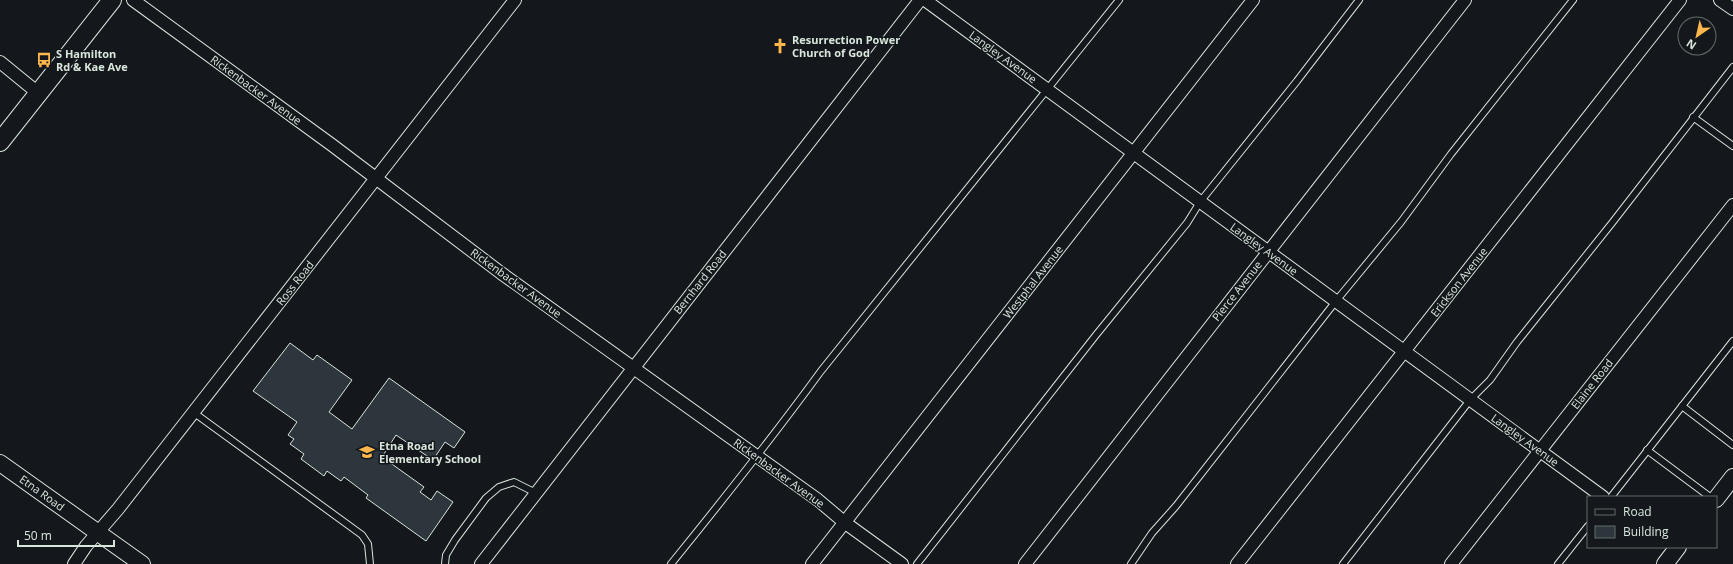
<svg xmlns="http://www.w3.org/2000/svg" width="1733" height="564" viewBox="0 0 1733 564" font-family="'Open Sans',sans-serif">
	<rect width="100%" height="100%" fill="#14181c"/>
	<path fill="#2c363c" stroke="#d8e6dc" d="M290 343 313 360 317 355 352 380 329 412 352 429 389 378 465 432 454 448 445 442 433 460 396 435 382 457 424 487 420 492 431 500 437 491 453 502 426 541 366 498 368 495 344 477 341 481 327 471 324 476 301 459 304 454 290 444 294 439 288 435 297 422 253 391Z"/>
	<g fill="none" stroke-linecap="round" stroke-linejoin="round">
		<g stroke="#d8e6dc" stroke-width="8">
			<g id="lane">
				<path d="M1693 117 1733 146"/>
				<path d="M1682 406 1733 445"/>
				<path d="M193 412 362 535 368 544 370 564"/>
				<path d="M1647 450 1710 497"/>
				<path d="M1611 497 1733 341"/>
				<path d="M445 564 446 555 455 540 486 498 499 487 514 482 536 493"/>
				<path d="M671 564C722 501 773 437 821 371L1119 0"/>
				<path d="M917 564 1096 335 1187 223 1200 202 1297 81 1359 0"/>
				<path d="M1131 564 1152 533 1176 506 1336 301 1401 222 1451 154 1573 0"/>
				<path d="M1343 564 1470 400 1490 380 1517 342 1612 223 1733 67"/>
				<path d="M1558 564 1588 526"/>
			</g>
		</g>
		<g stroke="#d8e6dc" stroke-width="14">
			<g id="street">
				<path d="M133 0 332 145 501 273 818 500 844 522 902 564"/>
				<path d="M925 0 1603 497"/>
				<path d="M1720 0 1733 9"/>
				<path d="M0 62 38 93"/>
				<path d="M74 564 86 546 118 509 515 0"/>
				<path d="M481 564 920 0"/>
				<path d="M812 564 1253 0"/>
				<path d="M1025 564 1465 0"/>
				<path d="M1237 564 1680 0"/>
				<path d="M1451 564 1733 205"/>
			</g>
		</g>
		<g stroke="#d8e6dc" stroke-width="18">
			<g id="secondary">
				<path d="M0 463 142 564"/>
				<path d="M1716 499 1733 477"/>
				<path d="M1665 564 1678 547"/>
			</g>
		</g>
		<g stroke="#d8e6dc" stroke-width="20">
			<path id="primary" d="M0 142 112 0"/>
		</g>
		<use href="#lane" stroke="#14181c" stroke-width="6"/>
		<use href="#street" stroke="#14181c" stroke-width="12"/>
		<use href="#secondary" stroke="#14181c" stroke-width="16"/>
		<use href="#primary" stroke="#14181c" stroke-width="18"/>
	</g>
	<defs>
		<g id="church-bare" transform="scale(1.2)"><path d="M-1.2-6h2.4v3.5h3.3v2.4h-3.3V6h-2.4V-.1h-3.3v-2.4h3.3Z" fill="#ffb74d" stroke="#14181c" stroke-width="2.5" paint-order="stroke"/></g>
		<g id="bus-bare" transform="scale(1.2)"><path d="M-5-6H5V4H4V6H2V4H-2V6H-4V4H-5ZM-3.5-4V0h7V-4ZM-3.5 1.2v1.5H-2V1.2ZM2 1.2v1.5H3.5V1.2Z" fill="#ffb74d" stroke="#14181c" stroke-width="2.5" paint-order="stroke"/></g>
		<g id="school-bare" transform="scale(1.2)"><path d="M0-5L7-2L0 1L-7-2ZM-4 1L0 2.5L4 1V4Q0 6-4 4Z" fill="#ffb74d" stroke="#14181c" stroke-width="2.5" paint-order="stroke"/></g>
	</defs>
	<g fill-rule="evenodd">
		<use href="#church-bare" x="780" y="46"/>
		<use href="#bus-bare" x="44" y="60"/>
		<use href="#school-bare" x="367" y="452"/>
	</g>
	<g text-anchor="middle" stroke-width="3" stroke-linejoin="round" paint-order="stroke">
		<g font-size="11" font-weight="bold" fill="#d8e6dc" stroke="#14181c" text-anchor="start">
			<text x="792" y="44">Resurrection Power<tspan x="792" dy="13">Church of God</tspan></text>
			<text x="56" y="58">S Hamilton<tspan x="56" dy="13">Rd &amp; Kae Ave</tspan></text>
			<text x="379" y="450">Etna Road<tspan x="379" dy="13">Elementary School</tspan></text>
		</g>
		<g font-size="11" fill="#d8e6dc" stroke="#14181c">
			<text transform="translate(1003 57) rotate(36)" y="4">Langley Avenue</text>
			<text transform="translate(256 90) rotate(36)" y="4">Rickenbacker Avenue</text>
			<text transform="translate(1264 249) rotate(36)" y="4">Langley Avenue</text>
			<text transform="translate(700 282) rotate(-52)" y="4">Bernhard Road</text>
			<text transform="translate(1033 282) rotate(-52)" y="4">Westphal Avenue</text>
			<text transform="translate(1459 282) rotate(-52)" y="4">Erickson Avenue</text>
			<text transform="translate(295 283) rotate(-52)" y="4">Ross Road</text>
			<text transform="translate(516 283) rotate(36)" y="4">Rickenbacker Avenue</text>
			<text transform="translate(1237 291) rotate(-52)" y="4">Pierce Avenue</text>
			<text transform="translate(1592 384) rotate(-52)" y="4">Elaine Road</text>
			<text transform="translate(1525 440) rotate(36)" y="4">Langley Avenue</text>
			<text transform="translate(779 473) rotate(36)" y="4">Rickenbacker Avenue</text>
			<text transform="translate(42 493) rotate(36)" y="4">Etna Road</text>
		</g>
	</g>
	<rect x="1587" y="496" width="130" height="52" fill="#14181c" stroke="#626a69"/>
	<rect x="1595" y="509" width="20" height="6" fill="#14181c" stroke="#626a69"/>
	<text x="1623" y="516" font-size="12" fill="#d8e6dc">Road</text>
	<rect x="1595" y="526" width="20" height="12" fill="#2c363c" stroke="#626a69"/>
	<text x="1623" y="536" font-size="12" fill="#d8e6dc">Building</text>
	<g transform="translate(1697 36) rotate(214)"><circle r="19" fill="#14181c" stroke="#626a69"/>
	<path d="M0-3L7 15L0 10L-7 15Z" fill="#ffb74d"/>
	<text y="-6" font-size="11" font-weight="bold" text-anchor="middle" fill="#d8e6dc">N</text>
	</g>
	<path d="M18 540v6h96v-6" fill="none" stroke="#d8e6dc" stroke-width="2"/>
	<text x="24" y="540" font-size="12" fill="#d8e6dc" stroke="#14181c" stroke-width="3" paint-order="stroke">50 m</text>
</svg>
